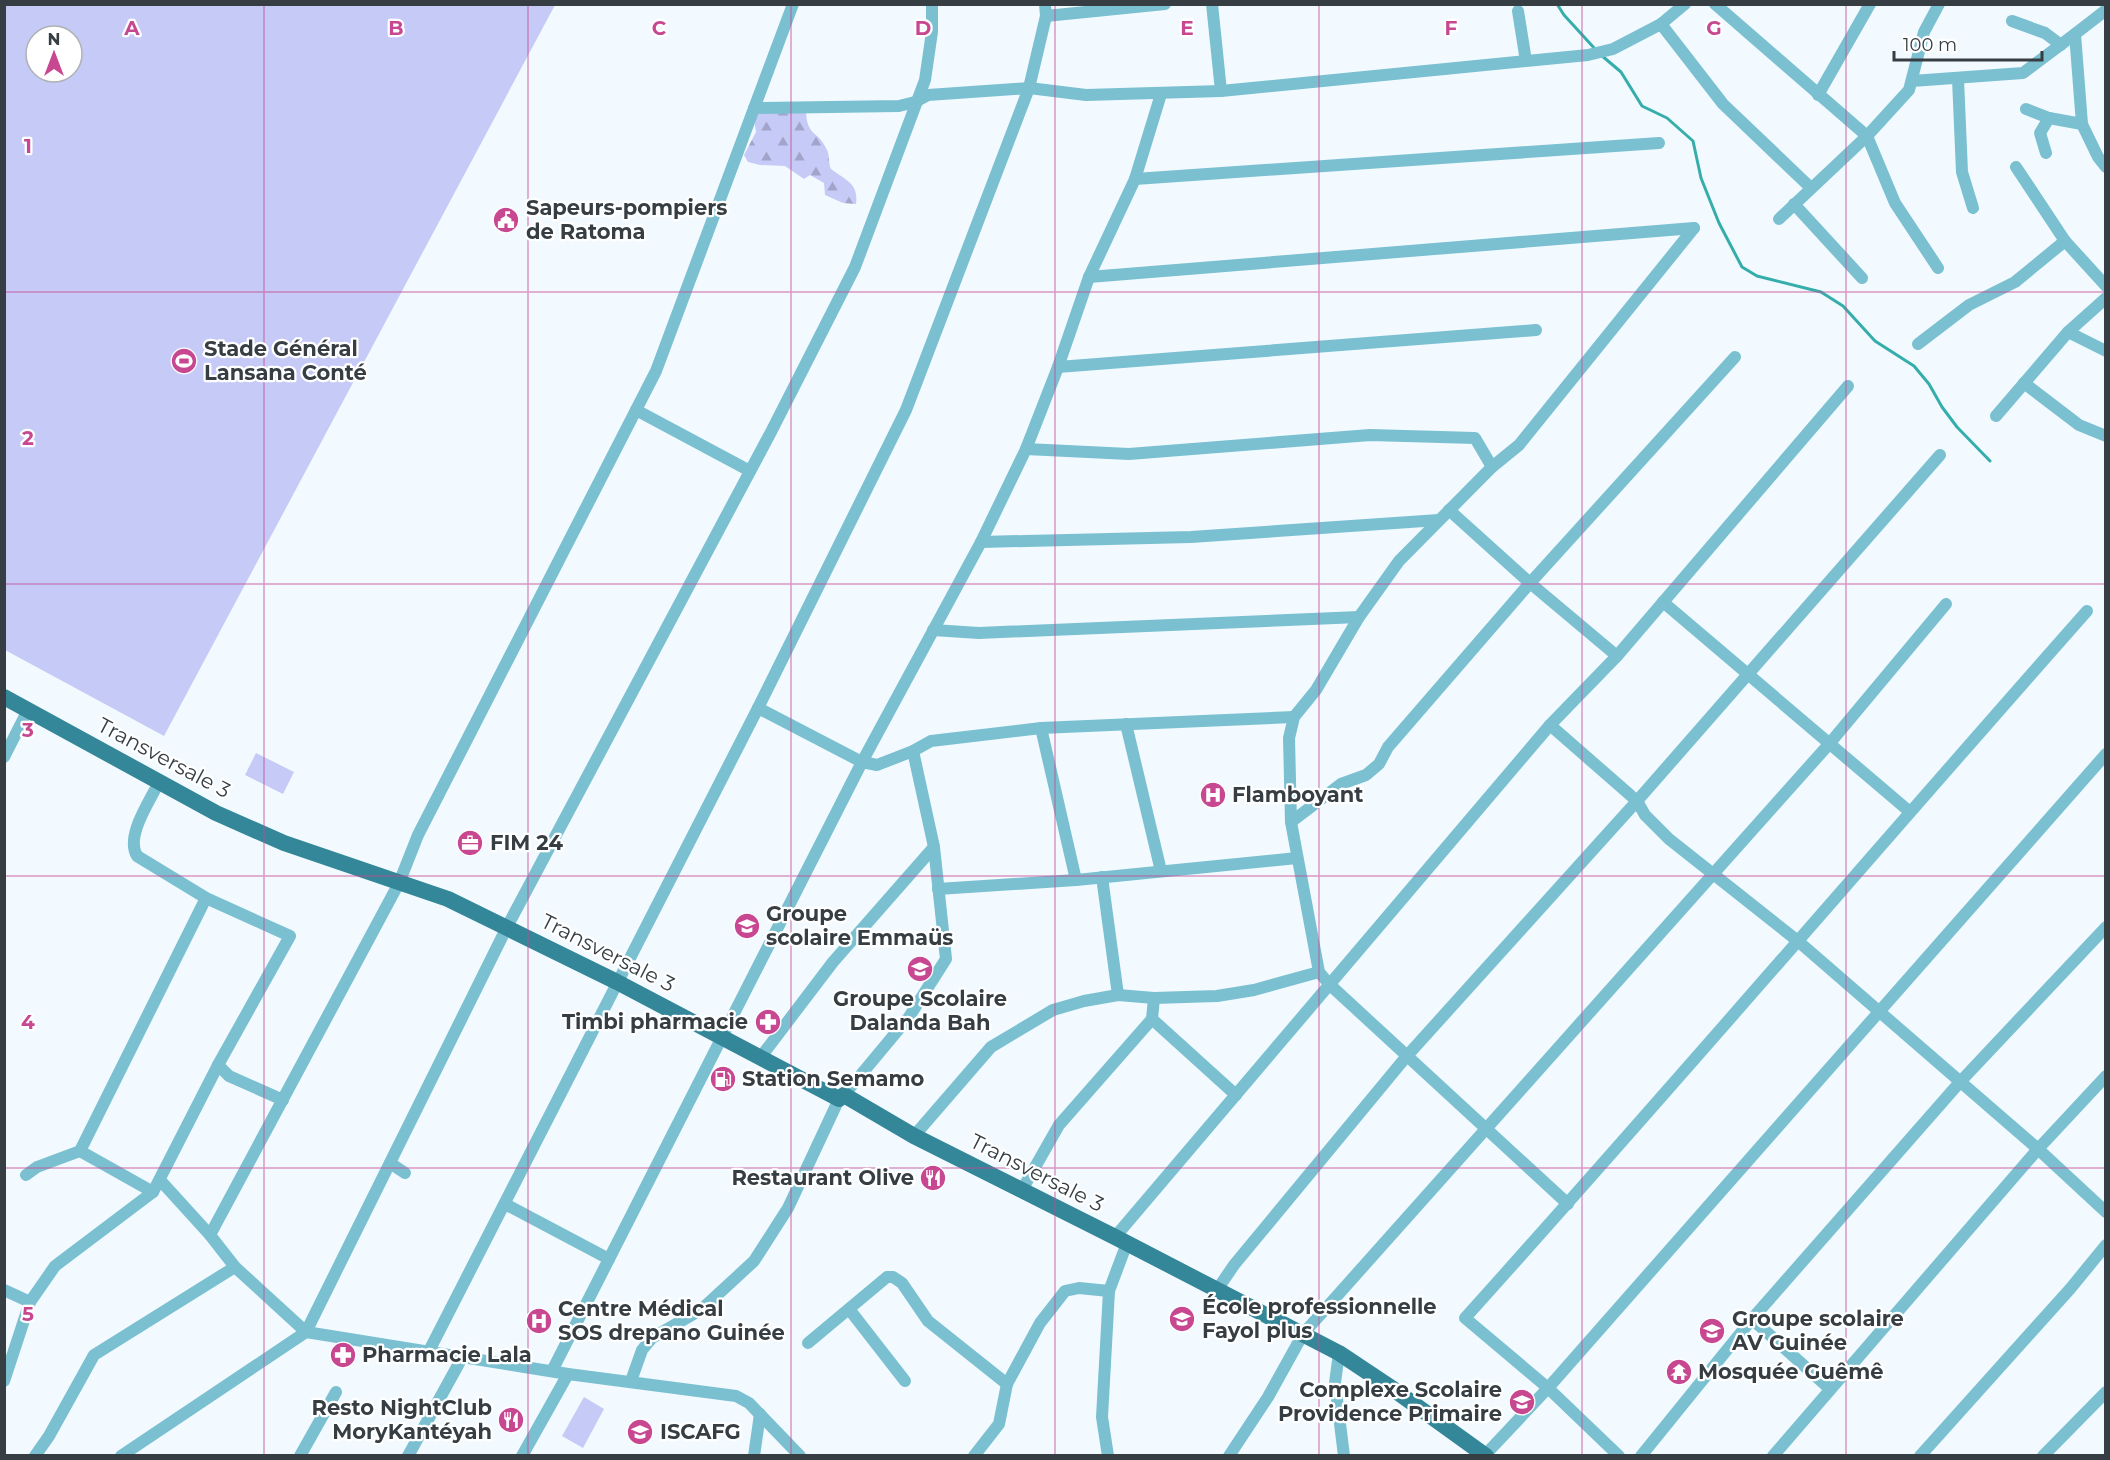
<svg xmlns="http://www.w3.org/2000/svg" width="2110" height="1460" viewBox="0 0 2110 1460" font-family="Montserrat,sans-serif">
	<defs>
		<pattern id="forest-firs" width="22" height="20" patternUnits="userSpaceOnUse" patternTransform="scale(1.5)"><rect width="22" height="20" fill="#c6caf6"/><path d="M5 1l3.5 6h-7zM16 11l3.5 6h-7z" fill="#a2a5c9"/></pattern>
	</defs>
	<rect width="100%" height="100%" fill="#f2faff"/>
	<path fill="url(#forest-firs)" d="M765 106 806 108C806 138 818 129 827 150 830 156 828 163 831 169 845 180 859 183 856 204L843 203 825 195 824 183 810 175 804 179 785 166 760 165 748 162 744 155 756 132 754 119Z"/>
	<g fill="#c6caf6" fill-rule="evenodd">
		<path d="M4 5H555L164 736 5 650ZM36 36H72V72H36Z"/>
		<path d="M256 753 294 772 283 794 245 775Z"/>
		<path d="M584 1397 604 1409 583 1448 562 1436Z"/>
	</g>
	<g fill="none" stroke-linecap="round" stroke-linejoin="round">
		<g stroke="#35aeab" stroke-width="3">
			<path d="M1557 4 1564 15 1596 50"/>
			<path d="M1601 55 1621 72 1642 106 1667 118 1693 141 1701 178 1719 223 1742 267 1757 276 1821 292 1843 306 1875 341 1914 366 1929 384 1942 407 1957 427 1990 461"/>
		</g>
		<g stroke="#7bc0d1" stroke-width="12">
			<path d="M1212 4 1221 91"/>
			<path d="M1685 4 1661 24 1723 104 1811 188"/>
			<path d="M1715 4 1867 136 1895 203 1938 268"/>
			<path d="M2106 10 2075 34 2082 124 2098 157 2106 167"/>
			<path d="M1518 11 1526 61"/>
			<path d="M1046 16 1165 4"/>
			<path d="M2012 21 2045 33 2061 45"/>
			<path d="M1958 79 1962 172 1973 208"/>
			<path d="M1912 81 2023 73 2075 34"/>
			<path d="M1818 95 1870 4"/>
			<path d="M754 108 899 106 915 102 928 95 1029 88 1086 95 1221 91 1588 55 1613 49 1661 24"/>
			<path d="M2026 109 2049 118 2082 124"/>
			<path d="M2046 153 2040 133 2049 118"/>
			<path d="M2016 167 2065 241"/>
			<path d="M1135 179 1659 143"/>
			<path d="M1794 204 1862 278"/>
			<path d="M1779 219 1867 136 1909 90 1924 32 1939 4"/>
			<path d="M1089 277 1694 228"/>
			<path d="M2068 332 2106 351"/>
			<path d="M1918 344 1969 305 2015 282 2065 241 2106 286"/>
			<path d="M1058 367 1536 330"/>
			<path d="M2024 383 2079 425 2106 436"/>
			<path d="M636 410 750 471"/>
			<path d="M1996 416 2068 332 2106 298"/>
			<path d="M1026 449 1129 454 1370 435 1475 438 1492 467"/>
			<path d="M1449 510 1530 583 1617 656"/>
			<path d="M981 542 1191 537 1439 520"/>
			<path d="M1663 602 1910 812"/>
			<path d="M933 630 979 633 1359 617"/>
			<path d="M758 708 862 762 877 765 913 751 931 741 1041 728 1294 717"/>
			<path d="M1126 724 1161 871"/>
			<path d="M1550 725 1637 801 1645 815 1669 839 1799 942 2038 1149 2106 1212"/>
			<path d="M1041 728 1076 880"/>
			<path d="M4 757 28 710"/>
			<path d="M1291 822 1341 784 1366 775 1379 764 1388 747 1530 583 1735 357"/>
			<path d="M1102 877 1118 995"/>
			<path d="M938 889 1076 880 1297 858"/>
			<path d="M1154 998 1152 1019 1236 1095"/>
			<path d="M760 1058 833 962 934 847"/>
			<path d="M218 1065 229 1076 283 1100"/>
			<path d="M844 1095 909 1017 946 959 934 847 913 751"/>
			<path d="M914 1136 991 1047 1053 1010 1084 1001 1118 995 1154 998 1217 996 1254 990 1319 972"/>
			<path d="M80 1151 153 1192"/>
			<path d="M390 1163 405 1173"/>
			<path d="M26 1175 37 1167 80 1151 206 898"/>
			<path d="M160 1180 210 1235 235 1267 306 1332 507 927 771 432 855 267 925 80 932 32V4"/>
			<path d="M1022 1190 1059 1125 1152 1019"/>
			<path d="M505 1204 609 1259"/>
			<path d="M1568 1204 1329 984 1319 972 1291 822 1289 738 1294 717 1316 690 1359 617 1399 561 1492 467 1519 445 1694 228"/>
			<path d="M210 1235 399 883 418 835 656 371 793 4"/>
			<path d="M1115 1237 1550 725 1617 656 1848 386"/>
			<path d="M4 1290 30 1302"/>
			<path d="M1217 1290 1234 1265 1406 1057 1637 801 1940 455"/>
			<path d="M849 1309 905 1381"/>
			<path d="M1752 1319 1830 1389"/>
			<path d="M808 1343 887 1277H893L902 1283 928 1321 1007 1384"/>
			<path d="M429 1351 758 708 906 410 1029 88 1046 16 1045 4"/>
			<path d="M1339 1353 1335 1383 1344 1456"/>
			<path d="M552 1371 862 762 981 542 1026 449 1058 367 1089 277 1135 179 1161 94"/>
			<path d="M4 1381 30 1302 55 1266 153 1192 218 1065 290 936 206 898 137 856C125 836 150 801 159 782"/>
			<path d="M631 1381 642 1350 652 1338 702 1309 754 1261 788 1208 839 1099"/>
			<path d="M1485 1455 1548 1388 2106 754"/>
			<path d="M35 1456 49 1436 94 1355 235 1267"/>
			<path d="M121 1456 306 1332 568 1374 736 1396 749 1403 800 1456"/>
			<path d="M300 1456 336 1392"/>
			<path d="M408 1456 463 1356"/>
			<path d="M522 1456 568 1374"/>
			<path d="M754 1456 760 1414"/>
			<path d="M974 1456 999 1424 1007 1384 1040 1323 1065 1291 1079 1288 1109 1291"/>
			<path d="M1108 1456 1102 1417 1109 1291 1127 1243"/>
			<path d="M1229 1456 1268 1397 1303 1334 1830 743 1946 604"/>
			<path d="M1619 1456 1548 1388 1465 1318C1675 1085 1879 846 2087 611"/>
			<path d="M1641 1456 1752 1319 1960 1082 2106 927"/>
			<path d="M1773 1456 2038 1149 2106 1076"/>
			<path d="M1920 1456 2070 1289 2106 1245"/>
			<path d="M2043 1456 2106 1392"/>
		</g>
		<path stroke="#338799" stroke-width="16" d="M4 697 216 813 284 843 448 899 617 982 839 1099 844 1095 914 1136 1115 1237 1339 1353 1393 1389 1486 1456"/>
	</g>
	<path fill="none" stroke="#c74791" stroke-width="1.5" stroke-opacity="0.55" d="M264 4V1456M528 4V1456M791 4V1456M1055 4V1456M1319 4V1456M1582 4V1456M1846 4V1456M4 292H2106M4 584H2106M4 876H2106M4 1168H2106"/>
	<defs>
		<g id="civic-disc" transform="scale(1.35)"><circle r="9.5" fill="#c74791" stroke="#fff"/><path d="M-.6-6.5H3V-4.5H.6V-3L4-1V1h2V6H-6V1h2V-1L-.6-3ZM-1.2 2.5V6h2.4V2.5Z" fill="#fff"/></g>
		<g id="stadium-disc" transform="scale(1.35)"><circle r="9.5" fill="#c74791" stroke="#fff"/><path d="M0-5a6.5 5 0 1 0 0 10a6.5 5 0 1 0 0-10ZM-3.5-1.8h7v3.6h-7Z" fill="#fff"/></g>
		<g id="hospital-disc" transform="scale(1.35)"><circle r="9.5" fill="#c74791" stroke="#fff"/><path d="M-5-5h3v3.5h4V-5h3V5h-3V1.5h-4V5h-3Z" fill="#fff"/></g>
		<g id="office-disc" transform="scale(1.35)"><circle r="9.5" fill="#c74791" stroke="#fff"/><path d="M-6-3h4V-5.5h4V-3h4V5H-6ZM-1-4.5V-3h2v-1.5ZM-6 0V1H6V0Z" fill="#fff"/></g>
		<g id="school-disc" transform="scale(1.35)"><circle r="9.5" fill="#c74791" stroke="#fff"/><path d="M0-5L7-2L0 1L-7-2ZM-4 1L0 2.5L4 1V4Q0 6-4 4Z" fill="#fff"/></g>
		<g id="pharmacy-disc" transform="scale(1.35)"><circle r="9.5" fill="#c74791" stroke="#fff"/><path d="M-2-6h4v4h4v4h-4v4h-4v-4h-4v-4h4Z" fill="#fff"/></g>
		<g id="fuel-disc" transform="scale(1.35)"><circle r="9.5" fill="#c74791" stroke="#fff"/><path d="M-5.5-6h7V0h2V4h1.3V-2.5L3-4.5l.8-.8L6-3V5H2.5V1h-1V6h-7ZM-4.2-4.7v3.2H.2V-4.7Z" fill="#fff"/></g>
		<g id="restaurant-disc" transform="scale(1.35)"><circle r="9.5" fill="#c74791" stroke="#fff"/><path d="M-5-6h1v4h1v-4h1v4h1v-4h1v5L-1.5 .5V6h-2V.5L-5-1ZM5-6V6H3V1.5H1.5Q1.5-4 5-6Z" fill="#fff"/></g>
		<g id="university-disc" transform="scale(1.35)"><circle r="9.5" fill="#c74791" stroke="#fff"/><path d="M0-5L7-2L0 1L-7-2ZM-4 1L0 2.5L4 1V4Q0 6-4 4Z" fill="#fff"/></g>
		<g id="temple-disc" transform="scale(1.35)"><circle r="9.5" fill="#c74791" stroke="#fff"/><path d="M0-6L5-2H3V0L6.5 2.5H4V6H1.5V3h-3V6H-4V2.5H-6.5L-3 0V-2H-5Z" fill="#fff"/></g>
	</defs>
	<g fill-rule="evenodd">
		<use href="#civic-disc" x="506" y="220"/>
		<use href="#stadium-disc" x="184" y="361"/>
		<use href="#hospital-disc" x="1213" y="795"/>
		<use href="#office-disc" x="470" y="843"/>
		<use href="#school-disc" x="747" y="926"/>
		<use href="#school-disc" x="920" y="969"/>
		<use href="#pharmacy-disc" x="768" y="1022"/>
		<use href="#fuel-disc" x="723" y="1079"/>
		<use href="#restaurant-disc" x="933" y="1178"/>
		<use href="#university-disc" x="1182" y="1319"/>
		<use href="#hospital-disc" x="539" y="1321"/>
		<use href="#school-disc" x="1712" y="1331"/>
		<use href="#pharmacy-disc" x="343" y="1355"/>
		<use href="#temple-disc" x="1679" y="1372"/>
		<use href="#school-disc" x="1522" y="1402"/>
		<use href="#restaurant-disc" x="511" y="1420"/>
		<use href="#university-disc" x="640" y="1432"/>
	</g>
	<g text-anchor="middle" stroke-width="4.5" stroke-linejoin="round" paint-order="stroke">
		<g font-size="21" font-weight="bold" fill="#363e43" stroke="#fff" text-anchor="start">
			<text x="526" y="215">Sapeurs-pompiers<tspan x="526" dy="24">de Ratoma</tspan></text>
			<text x="204" y="356">Stade Général<tspan x="204" dy="24">Lansana Conté</tspan></text>
			<text x="1232" y="802">Flamboyant</text>
			<text x="490" y="850">FIM 24</text>
			<text x="766" y="921">Groupe<tspan x="766" dy="24">scolaire Emmaüs</tspan></text>
			<text x="920" y="1006" text-anchor="middle">Groupe Scolaire<tspan x="920" dy="24">Dalanda Bah</tspan></text>
			<text x="748" y="1029" text-anchor="end">Timbi pharmacie</text>
			<text x="742" y="1086">Station Semamo</text>
			<text x="914" y="1185" text-anchor="end">Restaurant Olive</text>
			<text x="1202" y="1314">École professionnelle<tspan x="1202" dy="24">Fayol plus</tspan></text>
			<text x="558" y="1316">Centre Médical<tspan x="558" dy="24">SOS drepano Guinée</tspan></text>
			<text x="1732" y="1326">Groupe scolaire<tspan x="1732" dy="24">AV Guinée</tspan></text>
			<text x="362" y="1362">Pharmacie Lala</text>
			<text x="1698" y="1379">Mosquée Guêmê</text>
			<text x="1502" y="1397" text-anchor="end">Complexe Scolaire<tspan x="1502" dy="24">Providence Primaire</tspan></text>
			<text x="492" y="1415" text-anchor="end">Resto NightClub<tspan x="492" dy="24">MoryKantéyah</tspan></text>
			<text x="660" y="1439">ISCAFG</text>
		</g>
		<g font-size="21" fill="#363e43" stroke="#fff">
			<text transform="translate(164 758) rotate(28)" y="7">Transversale 3</text>
			<text transform="translate(608 953) rotate(27)" y="7">Transversale 3</text>
			<text transform="translate(1037 1173) rotate(27)" y="7">Transversale 3</text>
		</g>
	</g>
	<g font-size="20" text-anchor="middle" font-weight="bold" fill="#c74791" stroke="#fff" stroke-width="4.5" stroke-linejoin="round" paint-order="stroke">
		<text x="132" y="35">A</text>
		<text x="396" y="35">B</text>
		<text x="659" y="35">C</text>
		<text x="923" y="35">D</text>
		<text x="1187" y="35">E</text>
		<text x="1451" y="35">F</text>
		<text x="1714" y="35">G</text>
		<text x="28" y="153">1</text>
		<text x="28" y="445">2</text>
		<text x="28" y="737">3</text>
		<text x="28" y="1029">4</text>
		<text x="28" y="1321">5</text>
	</g>
	<rect width="2110" height="1460" fill="none" stroke="#363e43" stroke-width="12"/>
	<g transform="translate(54 54)"><circle r="28" fill="#ffffff" stroke="#afb2b4" stroke-width="1.5"/>
	<path d="M0-4.5L10 22L0 15L-10 22Z" fill="#c74791"/>
	<text y="-9" font-size="16" font-weight="bold" text-anchor="middle" fill="#363e43">N</text>
	</g>
	<path d="M1894 51v9h148v-9" fill="none" stroke="#363e43" stroke-width="3"/>
	<text x="1903" y="51" font-size="18" fill="#363e43" stroke="#ffffff" stroke-width="4.5" paint-order="stroke">100 m</text>
</svg>
